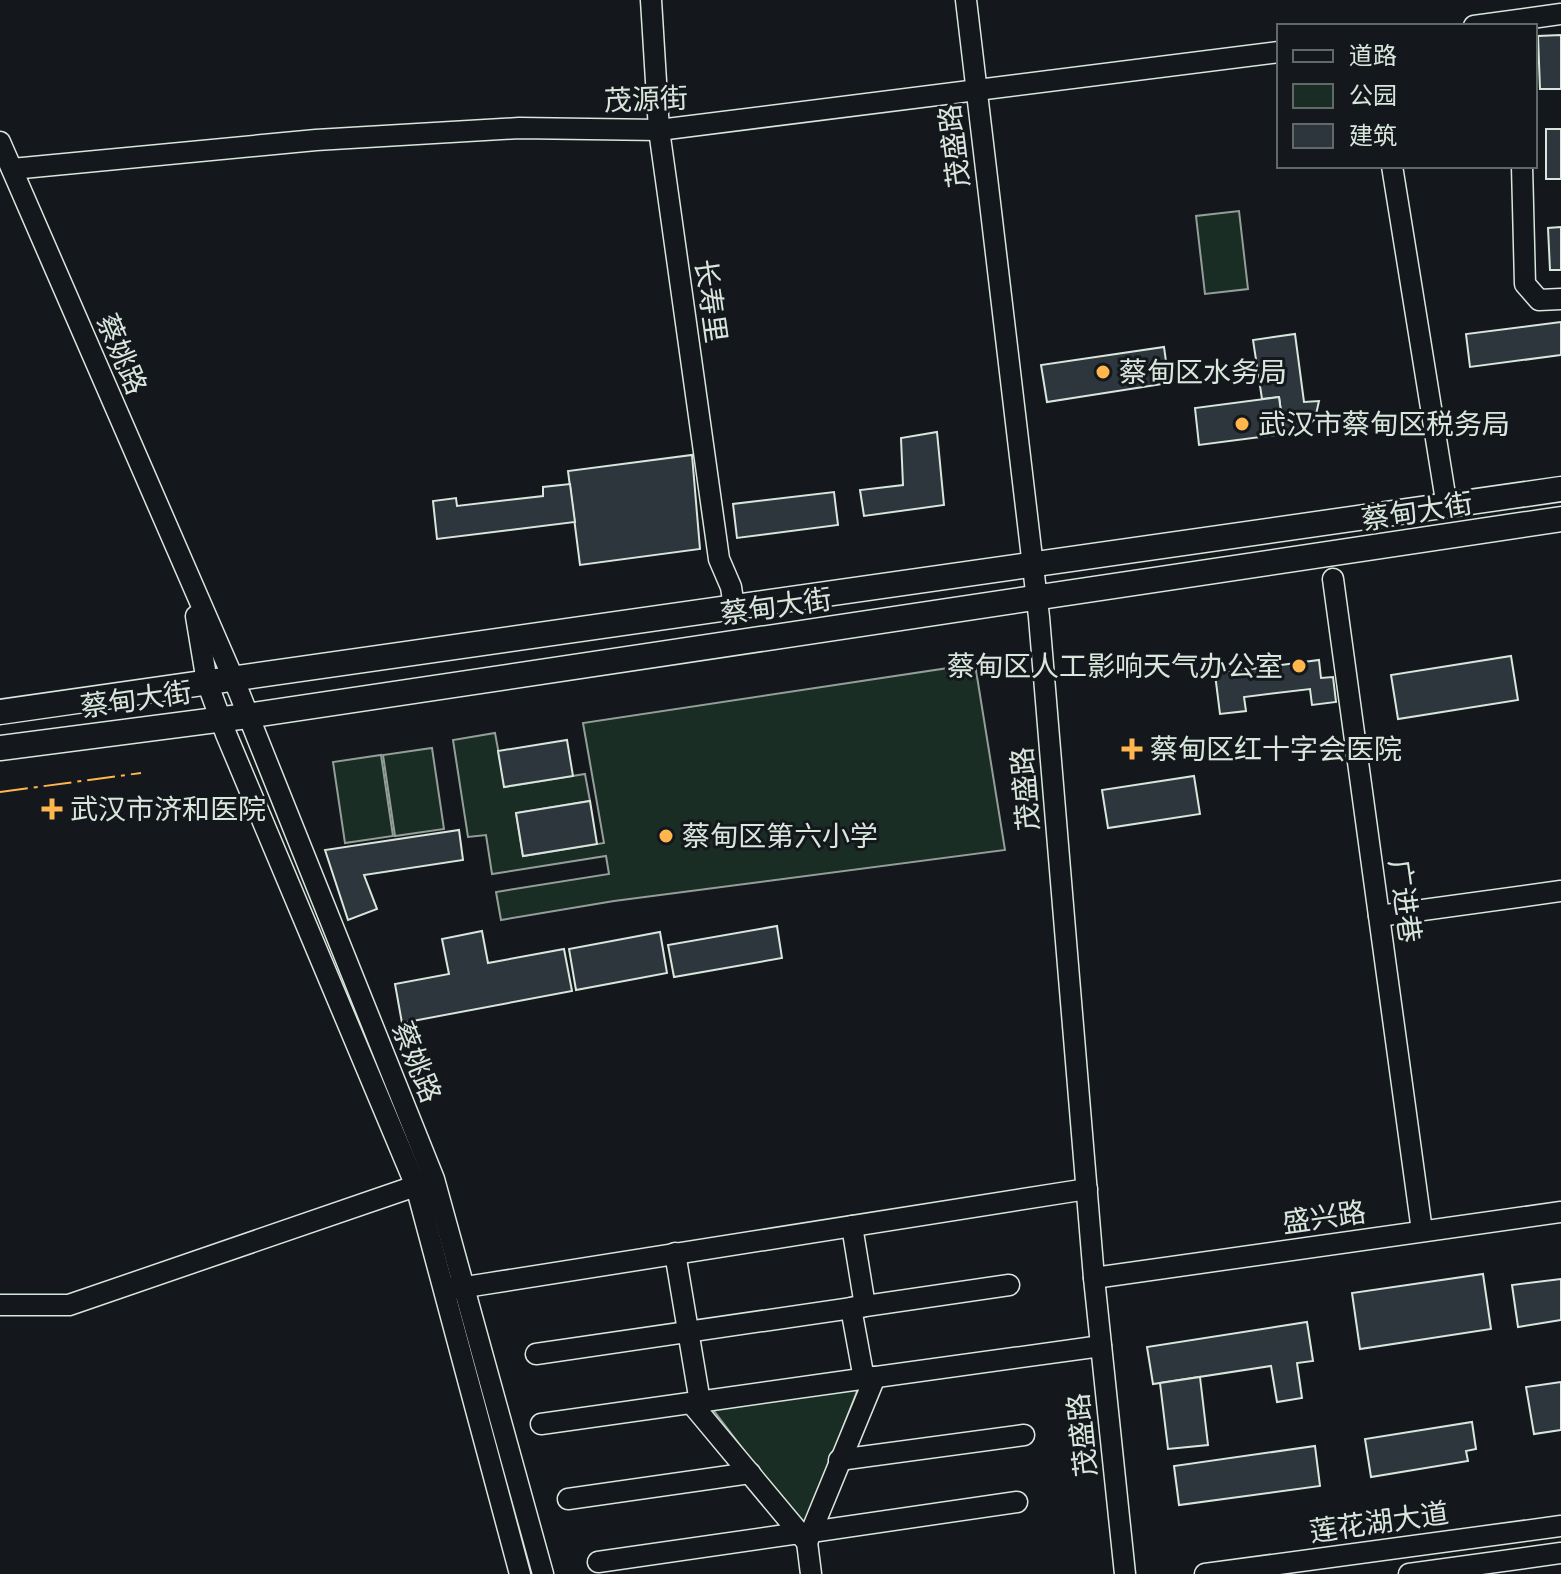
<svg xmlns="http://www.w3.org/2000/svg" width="1561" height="1574" viewBox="0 0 1561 1574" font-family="'IBM Plex Sans','Noto Sans SC',sans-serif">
	<rect width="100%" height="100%" fill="#14181c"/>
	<g fill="#1a2d24" stroke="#939e99" stroke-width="2">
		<path d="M1239 211 1248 289 1205 294 1196 216Z"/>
		<path d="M975 664 1005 850 614 901 501 920 496 892 609 874 606 856 492 874 486 835 468 837 453 740 495 733 505 787 585 774 590 801 516 813 523 856 604 843 583 723Z"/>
		<path d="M432 748 444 829 395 836 383 755Z"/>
		<path d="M381 755 393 836 345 843 333 762Z"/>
		<path d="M859 1386 804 1529 711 1407Z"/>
	</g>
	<g fill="#2c363c" stroke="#d8e6dc" stroke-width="2">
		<path d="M1561 35V89H1540L1538 36Z"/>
		<rect x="1546" y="129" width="15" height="50"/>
		<path d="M1561 227V270H1550L1548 228Z"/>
		<path d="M1561 322V355L1470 367 1466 334Z"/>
		<path d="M1295 334 1304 402 1319 401 1315 419 1301 431 1284 434 1279 397 1262 399 1253 340Z"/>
		<path d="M1164 347 1169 383 1047 402 1041 365Z"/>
		<path d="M1279 397 1284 434 1199 445 1195 408Z"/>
		<path d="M937 432 944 505 864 516 860 490 903 485 901 438Z"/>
		<path d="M692 455 700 549 580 565 568 471Z"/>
		<path d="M570 484 575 522 437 539 433 501 456 498 457 506 543 496V487Z"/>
		<path d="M834 492 838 525 737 538 733 504Z"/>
		<path d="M1511 656 1518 700 1398 719 1391 675Z"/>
		<path d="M1319 660 1321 678 1333 677 1336 702 1312 705 1310 689 1244 697 1246 711 1220 714 1215 674Z"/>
		<path d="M567 740 573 776 504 787 498 751Z"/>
		<path d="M1194 776 1200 814 1108 828 1102 790Z"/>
		<path d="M590 801 597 844 523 856 516 813Z"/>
		<path d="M459 830 463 860 364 875 377 909 348 920 325 850Z"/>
		<path d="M777 926 782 958 674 977 668 945Z"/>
		<path d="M482 931 488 963 564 949 572 991 402 1023 395 984 449 974 442 939Z"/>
		<path d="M660 932 667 973 576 990 569 949Z"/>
		<path d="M1483 1274 1491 1329 1360 1349 1352 1293Z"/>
		<path d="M1561 1279V1320L1518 1327 1512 1285Z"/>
		<path d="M1307 1322 1313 1361 1297 1363 1302 1398 1277 1402 1271 1366 1153 1384 1147 1347Z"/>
		<path d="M1200 1377 1208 1445 1168 1449 1160 1383Z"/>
		<path d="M1561 1382V1430L1534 1434 1526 1387Z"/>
		<path d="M1472 1422 1476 1449 1466 1451 1468 1461 1371 1477 1365 1439Z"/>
		<path d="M1315 1446 1320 1486 1179 1505 1174 1466Z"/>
	</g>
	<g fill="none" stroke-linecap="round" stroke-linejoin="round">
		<g stroke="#d8e6dc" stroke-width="23">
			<g id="minor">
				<path d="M651 0 659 130 719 559 731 587 734 607"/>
				<path d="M966 0 1039 617 1094 1278 1125 1574"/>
				<path d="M1474 26 1561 14"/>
				<path d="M0 142 234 680 434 1179 543 1574"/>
				<path d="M1392 166 1447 507"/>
				<path d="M1522 166 1525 284 1539 300 1561 299"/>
				<path d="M12 169 316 140 519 128 659 130 1279 52"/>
				<path d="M1333 579 1422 1231"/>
				<path d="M196 616 207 682 226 734 416 1186 520 1574"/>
				<path d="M1379 916 1561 891"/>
				<path d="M852 1226 865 1306 851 1308 864 1379"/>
				<path d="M675 1253 700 1402"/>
				<path d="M1094 1278 1561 1212"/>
				<path d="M453 1289 1087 1189"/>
				<path d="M0 1305H69L427 1182"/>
				<path d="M536 1354 1009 1285"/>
				<path d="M862 1379 1101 1346"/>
				<path d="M541 1424 704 1401"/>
				<path d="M839 1460 1024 1435"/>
				<path d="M568 1499 750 1473"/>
				<path d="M807 1542 691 1403 875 1377 807 1542 811 1574"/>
				<path d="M598 1562 799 1533 807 1542 811 1532 1017 1502"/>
				<path d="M1205 1574 1561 1526"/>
				<path d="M1409 1574 1561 1553"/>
			</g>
		</g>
		<g stroke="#d8e6dc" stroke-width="27">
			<g id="major">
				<path d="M0 712 1561 489"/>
				<path d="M0 748 247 716 1561 519"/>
			</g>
		</g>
		<use href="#minor" stroke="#14181c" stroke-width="20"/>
		<use href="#major" stroke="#14181c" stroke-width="24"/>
		<path stroke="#ffb74d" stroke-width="2" stroke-dasharray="28 6 4 6" stroke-linecap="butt" d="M0 792 141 773"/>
	</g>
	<g fill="#ffb74d" stroke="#14181c" stroke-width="3">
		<circle cx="1103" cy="372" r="8"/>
		<circle cx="1242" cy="424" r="8"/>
		<circle cx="1299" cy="666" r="8"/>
		<path d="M1128 737h8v8h8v8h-8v8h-8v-8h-8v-8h8z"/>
		<path d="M48 797h8v8h8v8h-8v8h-8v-8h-8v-8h8z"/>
		<circle cx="666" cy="836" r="8"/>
	</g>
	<g text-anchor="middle" stroke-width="6" stroke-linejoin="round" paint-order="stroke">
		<g font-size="28" fill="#d8e6dc" stroke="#14181c">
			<text transform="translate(646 99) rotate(-2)" y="10">茂源街</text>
			<text transform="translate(954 146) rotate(-97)" y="10">茂盛路</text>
			<text transform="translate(711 301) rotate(82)" y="10">长寿里</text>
			<text transform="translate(122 354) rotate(67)" y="10">蔡姚路</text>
			<text transform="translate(1417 511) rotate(-9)" y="10">蔡甸大街</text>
			<text transform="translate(776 606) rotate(-8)" y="10">蔡甸大街</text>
			<text transform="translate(136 699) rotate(-8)" y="10">蔡甸大街</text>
			<text transform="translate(1025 789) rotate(-95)" y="10">茂盛路</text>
			<text transform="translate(1405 901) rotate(82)" y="10">广进巷</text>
			<text transform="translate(417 1062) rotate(68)" y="10">蔡姚路</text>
			<text transform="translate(1324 1217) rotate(-8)" y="10">盛兴路</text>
			<text transform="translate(1082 1435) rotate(-96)" y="10">茂盛路</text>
			<text transform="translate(1379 1522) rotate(-8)" y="10">莲花湖大道</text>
		</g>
		<g font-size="28" fill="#d8e6dc" stroke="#14181c" text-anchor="start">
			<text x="1119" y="382">蔡甸区水务局</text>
			<text x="1258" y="434">武汉市蔡甸区税务局</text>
			<text x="1283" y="676" text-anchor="end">蔡甸区人工影响天气办公室</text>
			<text x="1150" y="759">蔡甸区红十字会医院</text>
			<text x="70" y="819">武汉市济和医院</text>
			<text x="682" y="846">蔡甸区第六小学</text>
		</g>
	</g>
	<rect x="1277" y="24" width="260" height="144" fill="#14181c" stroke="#626a69" stroke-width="2"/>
	<rect x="1293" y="50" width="40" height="12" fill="#14181c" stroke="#626a69" stroke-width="2"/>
	<text x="1349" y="64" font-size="24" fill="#d8e6dc">道路</text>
	<rect x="1293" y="84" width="40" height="24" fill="#1a2d24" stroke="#626a69" stroke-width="2"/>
	<text x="1349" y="104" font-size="24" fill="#d8e6dc">公园</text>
	<rect x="1293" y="124" width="40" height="24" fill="#2c363c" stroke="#626a69" stroke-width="2"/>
	<text x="1349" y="144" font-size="24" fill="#d8e6dc">建筑</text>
</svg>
